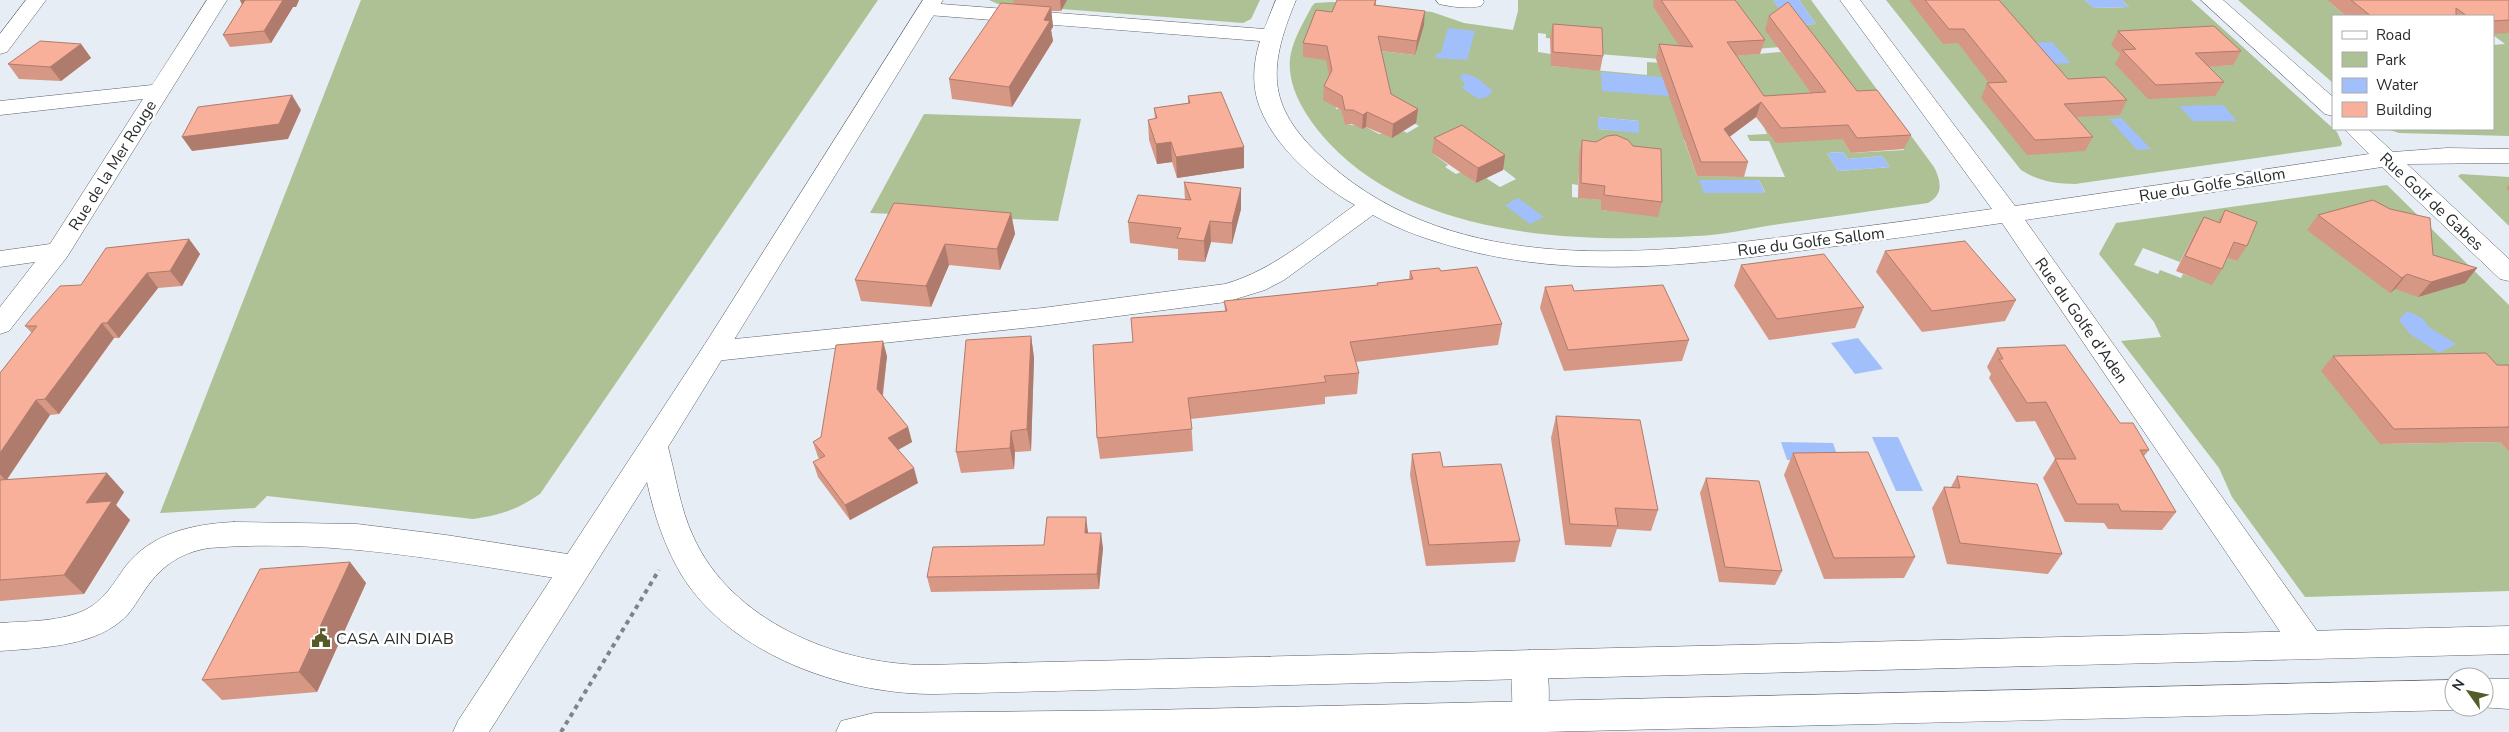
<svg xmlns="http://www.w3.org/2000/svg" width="2509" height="732" viewBox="0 0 2509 732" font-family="'Nunito Sans',sans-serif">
	<rect width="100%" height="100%" fill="#e6edf5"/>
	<g fill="#adc194" fill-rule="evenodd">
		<path d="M361 0H878L540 494C517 510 500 515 473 519L267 496 255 508 160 513Z"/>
		<path d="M989 0H1260L1251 19 1243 23 998 4Z"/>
		<path d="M1518 0H1773L1791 25 1816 24 1799 0H1811L1934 167C1941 181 1944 194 1928 203 1876 210 1825 218 1773 225 1748 229 1722 235 1696 236 1574 243 1418 238 1329 143 1307 119 1282 83 1292 49 1296 34 1305 20 1312 6L1315 3 1332 2 1432 12 1464 23 1513 30 1518 11ZM1315 24 1415 55 1372 50ZM1538 33 1546 34V38L1598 42 1599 54 1684 61 1681 55 1805 45 1804 83 1781 52 1723 57 1693 65 1647 62V75L1551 66V54L1538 52ZM1334 98 1405 117 1419 126 1407 133 1403 131 1379 134 1366 127 1345 124 1341 109H1336ZM1871 104 1904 149V150L1851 153 1842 139ZM1758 113 1767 134 1747 135 1750 141H1769L1785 177 1697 176 1684 140ZM1598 117 1639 121V132L1598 129ZM1843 152 1848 159 1882 156 1890 167 1838 171 1827 153ZM1432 153 1494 162 1516 179 1500 187 1486 178 1476 183 1461 172 1456 174 1445 167 1448 165ZM1580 155 1658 216 1601 210V200L1572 197V184L1578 185ZM1699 180H1759L1765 192 1764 193Z"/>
		<path d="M1886 0H2085L2094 8 2129 7 2122 0H2191L2337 132 2342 143 2341 146 2075 184C2055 184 2038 181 2021 170ZM2112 45 2232 65 2186 68 2128 63Z"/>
		<path d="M2238 0H2373L2329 2 2346 16H2333V83Z"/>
		<path d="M2493 22 2509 24V136L2399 133 2387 129H2493V45L2505 44 2493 35Z"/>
		<path d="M924 114 1081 119 1058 221 870 213Z"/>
		<path d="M2461 174 2509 177V226L2458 176Z"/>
		<path d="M2387 185 2509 305V379L2381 444 2500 442 2509 452V591L2305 597 2232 497 2219 468 2121 341 2161 337 2154 322 2099 254 2116 223ZM2195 232 2237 261 2224 257 2212 284 2183 274 2181 278 2160 270 2158 274 2134 265 2143 248 2180 262Z"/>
	</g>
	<g fill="#a1c0fb">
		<path d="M1773 0H1799L1816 24 1790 25Z"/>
		<path d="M2085 0H2122L2129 7 2093 8Z"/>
		<path d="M1448 28 1475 31 1467 60 1435 58 1437 53H1441Z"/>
		<path d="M2052 42 2071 63 2047 64 2028 43Z"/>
		<path d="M1601 72 1682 79 1684 97 1602 91Z"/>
		<path d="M1462 74C1476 73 1483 84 1493 91L1487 97 1478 99 1462 88 1465 83 1460 79Z"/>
		<path d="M2223 105 2237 121H2193L2179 106Z"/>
		<path d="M1598 117 1639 121V133L1598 129Z"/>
		<path d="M2121 118 2151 149 2137 150 2109 119Z"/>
		<path d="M1843 152 1848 159 1882 156 1890 167 1838 171 1827 153Z"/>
		<path d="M1699 180H1759L1765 193H1704Z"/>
		<path d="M1518 198 1544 217 1530 224 1505 205Z"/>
		<path d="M2407 311 2422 318 2429 327 2456 344 2439 353 2410 334 2399 320Z"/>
		<path d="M1858 338 1883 369 1855 374 1831 343Z"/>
		<path d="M1872 437H1898L1923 491H1896Z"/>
		<path d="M1781 442 1833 443 1839 460H1787Z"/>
	</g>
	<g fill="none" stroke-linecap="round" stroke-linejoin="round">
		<g stroke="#5c6269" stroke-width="1">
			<g id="minor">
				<path d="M26 0H46L7 52 0 54V34Z"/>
				<path d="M207 0H227L67 257 9 331 0 334V307L35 262 0 267V251L50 244 143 99 0 115V101L152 85Z"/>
				<path d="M1276 0H1296C1266 72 1267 109 1328 163 1458 278 1648 255 1805 234 1868 226 1930 218 1992 209L1840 0H1860L2015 206 2369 154 2344 129H2368L2393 152 2447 148 2509 149V163L2407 164 2509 259V281L2500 279 2382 167 2025 220 2320 635 2325 645 2320 655 2308 659 2296 655 2002 223C1939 232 1877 241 1814 249 1695 265 1576 280 1458 248 1429 240 1399 230 1373 215L1284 280 1265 290 1226 302 1042 326 715 361 705 358 701 351 705 344 715 341 1042 308 1225 284C1274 270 1314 234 1355 205 1316 183 1270 144 1257 99 1252 80 1254 60 1260 41L928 15 921 13 918 9 921 5 928 3 1264 29Z"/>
				<path d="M1436 0H1483L1484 2 1481 6C1468 9 1452 7 1439 4Z"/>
				<path d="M2201 0H2223L2333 97V116L2325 114Z"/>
				<path d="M234 522 357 524 446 535 574 555 585 559 590 568 585 577 574 581C453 562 332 538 209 548 178 553 159 568 142 594 136 603 130 614 121 621 90 647 39 648 0 651V623C27 621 62 622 87 609 105 599 113 584 125 567 151 533 193 524 234 522Z"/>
				<path d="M1530 650 1542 654C1552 675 1549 708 1546 732H1512C1515 707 1507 676 1518 654Z"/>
			</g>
		</g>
		<g stroke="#5c6269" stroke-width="1">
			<g id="major">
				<path d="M923 0H943L668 447C676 477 680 508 693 536 731 621 836 664 925 665L2509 626V654L936 694C846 695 730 655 681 574 664 545 654 514 647 482L489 732H453L458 721 705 344Z"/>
				<path d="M2484 679H2509V709L2479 707H2484Z"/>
				<path d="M2454 680V707H2462L2454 710 1543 732H836L841 721 874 713 1148 710Z"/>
			</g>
		</g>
		<path stroke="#7f848a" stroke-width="4" stroke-dasharray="4.5 4.5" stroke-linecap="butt" d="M561 732 659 570"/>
		<use href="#minor" fill="#fff" fill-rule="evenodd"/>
		<use href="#major" fill="#fff" fill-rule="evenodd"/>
	</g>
	<g fill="#d69785">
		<path d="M240 0H299L296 7H293L271 43 230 47 223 35 242 5Z"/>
		<path d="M1013 0H1067L1061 11H1051L1053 27 1051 30 1053 41 1012 107 952 99 949 79 1014 4Z"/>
		<path d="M1337 0H1376V5L1424 25 1415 55 1381 51 1391 94 1418 109 1416 123 1392 138 1366 127 1362 129 1352 124 1345 125 1341 110 1323 100 1324 86 1329 75 1326 60 1303 57V43L1332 12Z"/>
		<path d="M1654 0H1735L1765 40 1760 54 1736 56 1764 96 1811 93 1765 30 1769 16 1857 91 1911 135 1904 149 1851 153 1842 139 1776 143 1756 117 1729 137 1748 162 1744 177 1697 176 1656 59 1659 44 1679 46 1653 6Z"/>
		<path d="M1909 0H1999L2068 79 2127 100 2120 115 2076 117 2093 137 2085 151 2027 155 1981 98 1987 83H1989L1958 43 1943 44Z"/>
		<path d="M2329 0H2509V33L2493 34V16H2346L2328 1Z"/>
		<path d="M1553 24 1603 56 1600 71 1551 66 1550 38Z"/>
		<path d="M2118 31 2241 51 2233 65 2208 67 2224 82 2215 96 2148 99 2115 64 2120 54 2111 45Z"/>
		<path d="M81 44 91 58 61 81 19 79 8 64Z"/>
		<path d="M1188 96 1244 168 1177 178 1172 162 1157 164 1149 140 1148 120 1155 119 1154 108 1188 103Z"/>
		<path d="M1434 138 1505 155 1503 170 1476 183 1432 153Z"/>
		<path d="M1582 140 1662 202 1658 217 1601 210V200L1578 198 1579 155Z"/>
		<path d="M1184 182 1241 188V209L1232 244 1211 242 1205 262 1178 260V249L1130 243 1128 222 1185 200Z"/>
		<path d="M2509 185V191L2506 188Z"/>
		<path d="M2225 210 2247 246 2237 261 2227 258 2222 269 2212 285 2176 271 2195 232 2204 217 2218 222Z"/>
		<path d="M1011 213 1015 234 1000 270 949 265 931 307 861 301 855 280Z"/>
		<path d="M2318 215 2433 255 2477 268 2465 283 2418 297 2395 289 2390 293 2307 230Z"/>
		<path d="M189 239 200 254 182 286 158 288 119 338H114L59 414 50 415 7 479 124 492 116 505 130 520 84 594 0 601V373L32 333 25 326 81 285Z"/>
		<path d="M1885 251 2016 300 2005 321 1922 332 1876 272Z"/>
		<path d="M1741 265 1864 307 1855 328 1769 340 1734 286Z"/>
		<path d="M1410 271H1441L1502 324 1498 345 1356 362 1359 373 1357 394 1325 397V404L1191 419 1193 451 1100 459 1097 438 1133 342 1225 311 1224 301 1377 285V283L1409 279Z"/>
		<path d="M1545 287 1574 291 1689 340 1682 361 1564 371 1540 308Z"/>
		<path d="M1031 336 1034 358 1031 451 1015 452 1014 469 961 473 956 452Z"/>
		<path d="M1997 348 2120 423 2149 450 2144 456 2176 512 2162 530 2108 529 2104 523 2065 522 2043 478 2055 459 2035 421 2016 422 1989 378 1991 374 1987 367Z"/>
		<path d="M887 356 883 396 908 427 912 442 898 450 918 483 850 520 818 477 813 462 820 459 818 457 813 442 821 437Z"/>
		<path d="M2333 356 2497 365H2509V452L2500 442 2380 444 2321 371Z"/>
		<path d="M1556 416 1658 510 1651 531 1617 529 1611 547 1565 545 1551 438Z"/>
		<path d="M1793 453 1915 557 1904 578 1824 579 1784 475Z"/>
		<path d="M1412 454 1443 467 1520 541 1515 562 1426 566 1410 475Z"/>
		<path d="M1957 476 2062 554 2048 574 1947 564 1932 508 1944 487H1951Z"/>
		<path d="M1706 478 1782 571 1775 585 1719 582 1700 493Z"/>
		<path d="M1088 533 1103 548 1099 589 931 592 927 577Z"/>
		<path d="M350 562 366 583 317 692 222 700 202 680Z"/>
	</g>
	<g fill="#ae7b6c">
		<path d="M240 0H246V12Z"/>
		<path d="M283 0H299L296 7H293L271 43 264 31Z"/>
		<path d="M1060 0H1067L1061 11Z"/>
		<path d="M1051 7 1053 27 1051 30 1053 41 1012 107 1009 87Z"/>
		<path d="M1425 11 1424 25 1415 55 1417 41Z"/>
		<path d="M81 44 91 58 61 81 50 67Z"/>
		<path d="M292 95 301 110 288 139 192 151 182 137Z"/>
		<path d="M1761 102 1756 117 1720 144 1724 129Z"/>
		<path d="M1418 109 1416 123 1392 138 1393 124Z"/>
		<path d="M1367 112 1366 127 1362 129 1363 115Z"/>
		<path d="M1171 142 1172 162 1157 164 1156 144Z"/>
		<path d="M1244 147V168L1177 178 1176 157Z"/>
		<path d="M1505 155 1503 170 1476 183 1478 168Z"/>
		<path d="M1241 188V209L1232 244V223Z"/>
		<path d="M1011 213 1015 234 1000 270 997 249Z"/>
		<path d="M1210 221 1211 242 1205 262 1204 241Z"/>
		<path d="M189 239 200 254 182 286 170 271Z"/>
		<path d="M945 244 949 265 931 307 926 286Z"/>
		<path d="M2477 268 2465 283 2418 297 2431 282Z"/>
		<path d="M147 273 158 288 119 338 107 323Z"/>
		<path d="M2407 274 2395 289 2390 293 2402 278Z"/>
		<path d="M102 323 114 338 59 414 45 399Z"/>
		<path d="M1031 336 1034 358 1031 451 1027 429Z"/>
		<path d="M883 341 887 356 881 405 877 389Z"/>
		<path d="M36 400 50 415 6 481 0 474V453Z"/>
		<path d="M908 427 912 442 892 453 888 438Z"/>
		<path d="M1011 431 1015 452 1014 469 1010 448Z"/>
		<path d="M914 468 918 483 850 520 845 505Z"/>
		<path d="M107 473 124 492 116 505 130 520 84 594 64 575 86 503Z"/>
		<path d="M1086 517 1088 532 1087 548 1085 533Z"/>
		<path d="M1101 533 1103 548 1099 589 1097 574Z"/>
		<path d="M350 562 366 583 317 692 299 672Z"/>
	</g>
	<g fill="#f9b09b" stroke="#ae7b6c">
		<path d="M245 0H283L264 31 223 35Z"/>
		<path d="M1337 0H1376L1374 5 1425 11 1417 41 1378 36 1391 94 1418 109 1393 124 1367 112 1363 115 1353 110H1345L1342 96 1324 86 1332 70 1327 46 1303 43 1316 10 1332 12Z"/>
		<path d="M1661 0H1735L1765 40 1727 42 1764 96 1826 92 1769 16 1788 2 1857 91 1877 90 1911 135 1857 138 1848 125 1781 128 1761 102 1724 129 1748 162H1701L1659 44 1693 47Z"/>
		<path d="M1925 0H1999L2068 79 2105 77 2127 100 2064 104 2093 137 2035 140 1987 83 2007 82 1964 29H1949Z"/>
		<path d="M2351 0H2509V20L2493 21V16H2467L2456 8V16H2371Z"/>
		<path d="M1001 3 1051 7 1044 20 1050 21 1009 87 949 79Z"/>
		<path d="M1553 24 1602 28 1603 56 1553 52Z"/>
		<path d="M2214 26 2241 51 2195 53 2224 82 2156 85 2122 50 2136 49 2118 31Z"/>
		<path d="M40 41 81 44 50 67 8 64Z"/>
		<path d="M1221 92 1244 147 1176 157 1171 142 1156 144 1148 120 1157 118 1154 108 1190 103 1188 96Z"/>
		<path d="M292 95 279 124 182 137 198 107Z"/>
		<path d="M1462 125 1505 155 1478 168 1434 138Z"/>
		<path d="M1616 135 1628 140 1633 146 1661 149 1662 202 1604 195 1605 186 1581 183 1582 140 1596 142 1607 136Z"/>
		<path d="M1184 182 1241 188 1232 223 1210 221 1204 241 1177 238 1181 228 1128 222 1138 195 1191 200Z"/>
		<path d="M2373 200 2390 209 2430 218 2433 255 2477 268 2431 282 2407 274 2402 278 2318 215Z"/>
		<path d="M894 203 1011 213 997 249 945 244 926 286 855 280Z"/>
		<path d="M2225 210 2257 222 2247 246 2234 242 2222 269 2185 256 2204 217 2220 223Z"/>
		<path d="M189 239 170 271 147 273 107 323H102L45 399 36 400 0 453V373L37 326H25L60 286 81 285 106 248Z"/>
		<path d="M1965 241 2016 300 1932 311 1885 251Z"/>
		<path d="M1824 254 1864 307 1777 319 1741 265Z"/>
		<path d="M1477 267 1502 324 1350 342 1359 373 1324 376 1326 382 1188 398 1192 429 1097 438 1093 345 1133 342 1131 318 1227 311 1224 301 1378 285 1377 283 1413 279 1410 271 1439 268 1441 271Z"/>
		<path d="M1572 285 1574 291 1663 285 1689 340 1568 350 1545 287Z"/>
		<path d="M1031 336 1027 429 1011 431 1010 448 956 452 966 340Z"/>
		<path d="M883 341 877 389 908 427 888 438 914 468 845 505 813 462 825 456 813 442 821 437 836 345Z"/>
		<path d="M2065 345 2120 423H2133L2149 450H2140L2176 512 2121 511 2118 504H2077L2055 459H2076L2046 402 2027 403 1999 359H2003L1997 348Z"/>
		<path d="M2486 353 2497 365H2509V427L2394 429 2333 356Z"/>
		<path d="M1556 416 1640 420 1658 510 1615 508 1618 526 1570 524Z"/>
		<path d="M1440 452 1443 467 1501 464 1520 541 1429 545 1412 454Z"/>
		<path d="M1868 452 1915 557 1834 558 1793 453Z"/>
		<path d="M107 473 86 503 112 501 64 575 0 580V480Z"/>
		<path d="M1957 476 2037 484 2062 554 1960 543 1944 487 1960 488Z"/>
		<path d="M1706 478 1759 481 1782 571 1725 567Z"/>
		<path d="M1047 517H1086L1085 533H1101L1097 574 927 577 933 547 1044 545Z"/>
		<path d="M350 562 299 672 202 680 260 569Z"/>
	</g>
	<defs>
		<g id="civic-bare" transform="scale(1.5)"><path d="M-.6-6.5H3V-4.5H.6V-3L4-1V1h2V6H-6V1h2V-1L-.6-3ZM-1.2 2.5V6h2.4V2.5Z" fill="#545b29" stroke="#fff" stroke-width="2.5" paint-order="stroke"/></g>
	</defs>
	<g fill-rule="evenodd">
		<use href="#civic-bare" x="321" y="638"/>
	</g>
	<g text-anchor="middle" stroke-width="5" stroke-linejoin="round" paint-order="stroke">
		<g font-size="16" fill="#282b2e" stroke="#fff">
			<text transform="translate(112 165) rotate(-58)" y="6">Rue de la Mer Rouge</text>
			<text transform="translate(2212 184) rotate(-9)" y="6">Rue du Golfe Sallom</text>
			<text transform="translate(2432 201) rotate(43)" y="6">Rue Golf de Gabes</text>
			<text transform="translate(1811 241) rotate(-7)" y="6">Rue du Golfe Sallom</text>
			<text transform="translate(2082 320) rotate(55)" y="6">Rue du Golfe d'Aden</text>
		</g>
		<g font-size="16" fill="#282b2e" stroke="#fff" text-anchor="start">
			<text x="336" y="644">CASA AIN DIAB</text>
		</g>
	</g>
	<rect x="2332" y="15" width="162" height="115" fill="#ffffff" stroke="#a9aaab"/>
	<rect x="2342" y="31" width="25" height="8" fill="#ffffff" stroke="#a9aaab"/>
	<text x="2376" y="40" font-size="15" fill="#282b2e">Road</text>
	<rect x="2342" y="52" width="25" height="15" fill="#adc194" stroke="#a9aaab"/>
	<text x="2376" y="65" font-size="15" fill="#282b2e">Park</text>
	<rect x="2342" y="78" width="25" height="15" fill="#a1c0fb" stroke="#a9aaab"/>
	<text x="2376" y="90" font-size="15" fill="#282b2e">Water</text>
	<rect x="2342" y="102" width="25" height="15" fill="#f9b09b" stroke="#a9aaab"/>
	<text x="2376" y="115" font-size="15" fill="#282b2e">Building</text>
	<g transform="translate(2469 692) rotate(303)"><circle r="24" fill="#ffffff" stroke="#a9aaab"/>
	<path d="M0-4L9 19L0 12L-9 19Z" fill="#545b29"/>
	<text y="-8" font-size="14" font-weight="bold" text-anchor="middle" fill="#282b2e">N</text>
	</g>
</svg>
